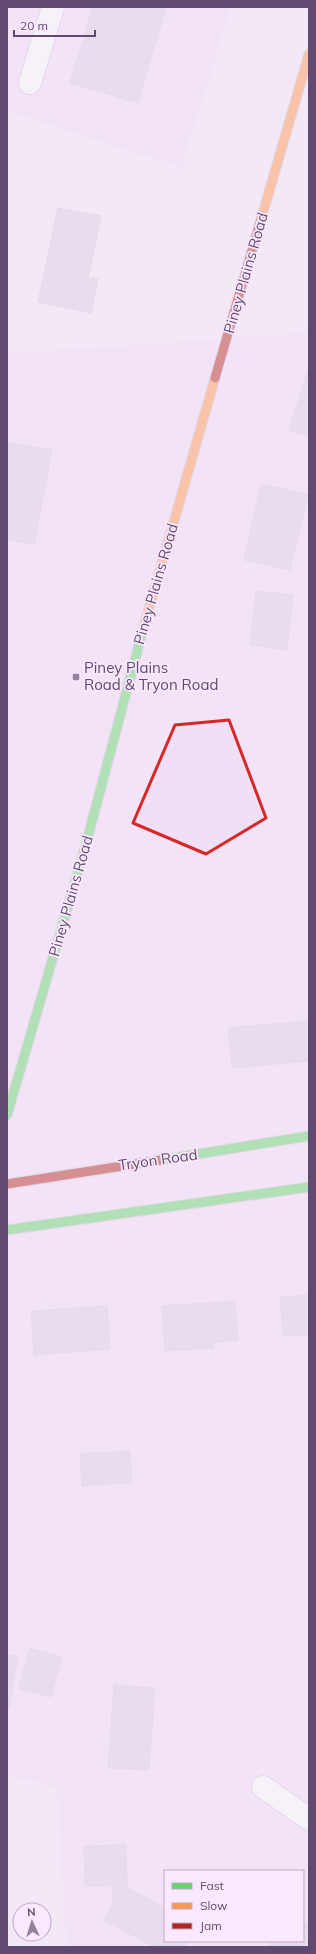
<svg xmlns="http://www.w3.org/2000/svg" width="316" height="1954" viewBox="0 0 316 1954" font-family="Mulish,sans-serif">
	<rect width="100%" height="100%" fill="#f3e8f5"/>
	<g fill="#f1dff6" fill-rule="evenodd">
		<path d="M7 7H231L181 167 7 111Z"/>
		<path d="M309 333V1947H67L57 1787 7 1775V354ZM165 1871H303V1941H165Z"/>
	</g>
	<g fill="#dcd0e1" stroke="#d8cbdd">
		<path d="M93 7H166L138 103 70 83Z"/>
		<path d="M58 208 101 216 88 278 98 279 91 313 38 302Z"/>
		<path d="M308 371H309V436L289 430Z"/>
		<path d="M8 442 52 450 34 545 7 539Z"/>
		<path d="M261 484 308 495 290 570 244 560Z"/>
		<path d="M256 591 293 595 287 650 250 645Z"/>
		<path d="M309 1021V1061L232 1068 228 1028Z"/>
		<path d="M309 1295V1335L283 1336 280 1297Z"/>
		<path d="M235 1301 238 1340 213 1342 214 1348 165 1351 162 1306Z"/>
		<path d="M107 1306 110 1349 34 1355 31 1311Z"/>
		<path d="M130 1451 132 1482 82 1486 80 1454Z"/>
		<path d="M30 1648 62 1657 51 1697 19 1688Z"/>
		<path d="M7 1655 18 1656 9 1708H7Z"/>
		<path d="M114 1685 155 1688 149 1770 108 1768Z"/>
		<path d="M126 1845 127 1887 165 1908V1941H190L186 1947H154L104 1920 113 1904 112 1885 85 1886 84 1846Z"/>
		<path d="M303 1922 309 1923V1947H268V1941H303Z"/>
	</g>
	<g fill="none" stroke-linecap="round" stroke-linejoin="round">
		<g stroke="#d1c6d5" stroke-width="24">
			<g id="street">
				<path d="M30 83 53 7"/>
				<path d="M263 1787 309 1819"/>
			</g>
		</g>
		<g stroke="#cfc4d4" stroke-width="11">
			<g id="fast">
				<path d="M7 1115 83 855 144 626"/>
				<path d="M161 1160 309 1136"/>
				<path d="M7 1230 309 1187"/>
			</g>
		</g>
		<g stroke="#cfc4d4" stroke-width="11">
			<g id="slow">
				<path d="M262 216 309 54"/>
				<path d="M144 626 215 378"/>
			</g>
		</g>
		<g stroke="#cfc4d4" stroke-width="11">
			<g id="jam">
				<path d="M215 378 262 216"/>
				<path d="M7 1184 161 1160"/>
			</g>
		</g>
		<use href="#street" stroke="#fdfcfe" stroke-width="22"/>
		<use href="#fast" stroke="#63d668" stroke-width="9"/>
		<use href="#slow" stroke="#ff974d" stroke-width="9"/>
		<use href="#jam" stroke="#b3261e" stroke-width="9"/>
	</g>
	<path d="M0 0H316V1954H0ZM229 720 266 818 206 854 133 823 175 725Z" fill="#f3e8f5" fill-opacity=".55" fill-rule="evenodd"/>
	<path fill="none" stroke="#d62828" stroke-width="3" stroke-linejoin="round" d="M229 720 266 818 206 854 133 823 175 725Z"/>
	<rect fill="#94819f" stroke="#fae8fe" stroke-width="1.5" x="72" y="673" width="8" height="8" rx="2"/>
	<g text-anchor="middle" stroke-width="3.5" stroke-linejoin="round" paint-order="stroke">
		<g font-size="15" fill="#614a71" stroke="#fae8fe">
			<text transform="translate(246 273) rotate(-74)" y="5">Piney Plains Road</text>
			<text transform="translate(156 584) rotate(-74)" y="5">Piney Plains Road</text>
			<text transform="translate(71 896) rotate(-74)" y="5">Piney Plains Road</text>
			<text transform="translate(158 1160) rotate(-8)" y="5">Tryon Road</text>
		</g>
		<g font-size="15" fill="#614a71" stroke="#fae8fe" text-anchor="start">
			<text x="84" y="673">Piney Plains<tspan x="84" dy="17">Road &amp; Tryon Road</tspan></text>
		</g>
	</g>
	<rect width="316" height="1954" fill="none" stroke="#614a71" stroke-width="16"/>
	<rect x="164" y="1870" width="140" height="72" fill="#fae8fe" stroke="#bda9c6"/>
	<rect x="172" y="1883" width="20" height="6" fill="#63d668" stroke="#bda9c6"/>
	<text x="200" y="1890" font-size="12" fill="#614a71">Fast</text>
	<rect x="172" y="1903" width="20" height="6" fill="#ff974d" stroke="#bda9c6"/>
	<text x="200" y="1910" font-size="12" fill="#614a71">Slow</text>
	<rect x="172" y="1923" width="20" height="6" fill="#b3261e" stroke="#bda9c6"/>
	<text x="200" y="1930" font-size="12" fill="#614a71">Jam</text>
	<g transform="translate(32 1922) rotate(356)"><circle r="19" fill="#fae8fe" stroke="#bda9c6"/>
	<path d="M0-3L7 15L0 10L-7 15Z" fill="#94819f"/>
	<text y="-6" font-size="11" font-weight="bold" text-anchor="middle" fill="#614a71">N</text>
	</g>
	<path d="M14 30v6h81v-6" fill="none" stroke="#614a71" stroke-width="2"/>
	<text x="20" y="30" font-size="12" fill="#614a71" stroke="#fae8fe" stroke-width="3" paint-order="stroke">20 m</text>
</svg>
